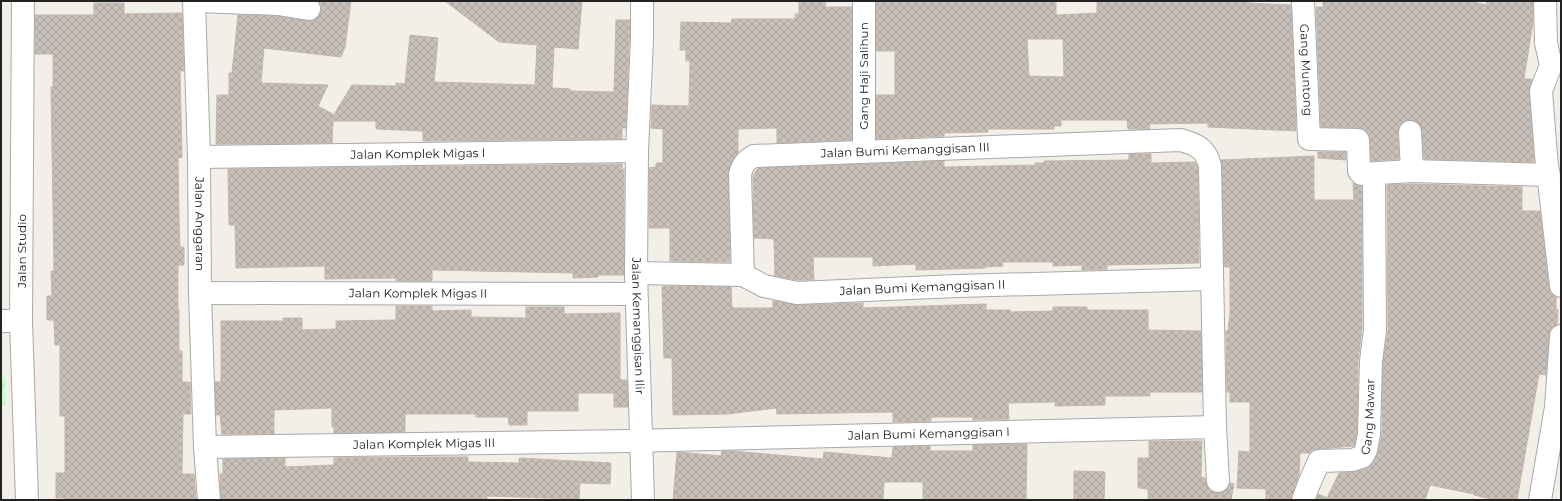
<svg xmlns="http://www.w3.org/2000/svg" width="1562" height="501" viewBox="0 0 1562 501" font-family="Montserrat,sans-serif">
	<defs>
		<pattern id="park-tufts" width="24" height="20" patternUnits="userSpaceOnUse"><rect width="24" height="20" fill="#c8facc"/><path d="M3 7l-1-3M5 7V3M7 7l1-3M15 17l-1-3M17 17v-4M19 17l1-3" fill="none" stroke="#acd6af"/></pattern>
		<pattern id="building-cross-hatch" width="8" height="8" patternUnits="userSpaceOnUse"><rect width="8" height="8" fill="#c7bfb8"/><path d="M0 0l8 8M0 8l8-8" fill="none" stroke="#aba49e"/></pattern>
	</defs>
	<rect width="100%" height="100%" fill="#f2efe9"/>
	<rect fill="url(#park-tufts)" x="1" y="377" width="4" height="28"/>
	<g fill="url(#building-cross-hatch)" stroke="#c4b6ab" fill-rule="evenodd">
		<path d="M318 1H351L345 47 341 57 264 48 261 83 328 85 318 106 333 114V116L352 85 396 86V83L405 84 410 35 438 38 434 82 535 85 537 45 499 42 445 1H582L578 49 554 47 552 88 570 89V91L614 92 616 20H630L626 128H622V139L423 141V131L376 129V121H333L332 143 216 144 217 95H229V73H232L238 15 277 16 307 21H313L318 17 321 11V5Z"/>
		<path d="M799 1H826L825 7H852V140L777 143V128L738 129V152L731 163 728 175 730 262 670 261V228H649V168L656 167V163H663V129L651 128 652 105 689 106 690 61H686V50H680L681 22 731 23 732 19H795V14H799Z"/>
		<path d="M876 1H1056V15L1097 13V1H1248V3L1291 5 1296 131 1208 127V123L1149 124 1150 129H1128L1127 120H1061V126H1054V129H988V132L944 133V136L876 139V95H895V51H876ZM1027 39H1063L1064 77 1029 76Z"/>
		<path d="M1323 1H1467L1487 5V1H1533V22L1524 79H1532L1529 92 1534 162 1424 159 1422 131 1421 126 1416 121 1410 120 1403 122 1399 127 1398 133 1399 159 1371 161 1370 139 1368 133 1365 129 1358 128 1321 127 1316 7H1323Z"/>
		<path d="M94 3H124V14L182 13 184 71H180L182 157 178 158 179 219 180 247H184V265H178V310H179V351H182V382H190L191 414H183L182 474H194L196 500H65V498H56V473H65V416H60V345H55L54 320H47V296H52L51 271H54L51 87H53V54H35V15H94Z"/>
		<path d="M1318 152H1346V160L1318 158Z"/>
		<path d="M1129 154H1151V163L1195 162 1198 168 1199 263 1107 265V269L1082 270V265L1053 266V262H1002L1003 266 985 267V268L916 270V264L873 266V257H813L814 280H798L775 276 774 239 754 238 753 176 758 168 944 161V167L1036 165 1035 163H1044V161L1129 160Z"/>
		<path d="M1314 156V200H1354L1353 183 1362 186V329L1358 361 1357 433 1354 446 1319 449 1312 450 1310 453H1300L1299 475 1291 500H1266V489L1237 488 1239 451 1250 452V402H1230V392H1227L1226 331H1228L1230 314V267H1225L1224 263 1222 166 1221 160Z"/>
		<path d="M622 164V170L624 169V275H598V277L573 278V273L432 270V281H396V278L325 279V266L236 268 235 225H229L228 169Z"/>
		<path d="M1412 184 1522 187V211H1540L1549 287 1551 294 1556 297V309L1558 310 1557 324 1551 329 1549 335 1546 375 1539 374 1517 500H1495L1474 495V494L1430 485 1425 500H1316L1318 494 1327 498 1339 473 1353 472 1366 469 1373 463 1378 453 1382 434 1383 362 1388 330 1387 185Z"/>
		<path d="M670 286 731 287 732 308H773V301H775L798 305 863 303V308L986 304V310H1010V312L1053 311V307H1087V310H1148V330L1201 331 1202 392H1150V396H1105V405L1055 406V402L1008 403 1009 419 973 420V417H931V421L893 422V412L777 414 776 408 728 414 673 415 672 358H664L662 287Z"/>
		<path d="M396 306H432V311L471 310V317L526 318V307H564V314L620 313V380H627L628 407H614V393H578V411H527V425H509L508 417H476V414H405V432L334 433V427H332V408L274 410V434H222L220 415H216L215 382H221V321H283V318H302V330L336 329V321L396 320Z"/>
		<path d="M1149 441H1202L1201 477 1205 478 1208 488 1213 492 1218 493 1225 491 1229 487 1230 483 1234 484 1231 500H1148V489L1138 488V458H1149Z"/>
		<path d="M1027 444 1026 500H923V482H884L883 500H775L758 499 757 500H673L677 452 721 456 722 451H732L823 459 824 452 892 458 893 447 930 446V451H973V445Z"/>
		<path d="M405 457H468V462L519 463V458L611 463 610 484 580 483 579 499 487 496V500H221L220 474H223V459L285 458V467L334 465V458Z"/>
		<path d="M1074 471 1105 472 1104 500H1074Z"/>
	</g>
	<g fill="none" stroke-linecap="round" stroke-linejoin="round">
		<g stroke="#a9a9a9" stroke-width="24">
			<g id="minor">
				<path d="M23 1 21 321 27 500"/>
				<path id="s1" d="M194 1 199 157 200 293 205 447 209 500"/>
				<path d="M198 1 278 4 309 9"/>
				<path id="s2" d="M642 1V39L637 151 636 273 643 500"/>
				<path d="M864 1V152"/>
				<path id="s3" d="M1303 1 1309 139 1358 140 1359 171 1362 174 1378 173"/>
				<path d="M1545 1 1546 43 1551 65 1541 91 1546 155 1561 286"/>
				<path d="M1410 132 1412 171"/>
				<path id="s4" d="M199 157 637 151"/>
				<path id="s5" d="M636 273 743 275 764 286 797 293 957 286 1212 279"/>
				<path id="s6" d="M743 275 740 175C742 165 746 160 754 156L1181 140C1198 145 1206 149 1210 166L1215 427 1218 481"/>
				<path id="s7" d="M200 293 636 294"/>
				<path d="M1 321H21"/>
				<path id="s8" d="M205 447 631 441 1215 427"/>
				<path id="s9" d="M1303 500 1309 484 1319 461 1352 460 1362 457 1366 450 1369 434 1371 361 1375 330 1374 181 1378 173 1412 171 1549 175"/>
				<path d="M1540 500 1556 407 1561 336"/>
			</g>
		</g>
		<use href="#minor" stroke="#fff" stroke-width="22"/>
	</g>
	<g text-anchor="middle" stroke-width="3" stroke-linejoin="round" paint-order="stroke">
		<g font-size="12" fill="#222" stroke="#fff">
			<text dy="4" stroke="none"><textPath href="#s3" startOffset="69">Gang Muntong</textPath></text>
			<text transform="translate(864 76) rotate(-90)" y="4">Gang Haji Salihun</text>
			<text dy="4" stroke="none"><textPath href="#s6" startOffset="276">Jalan Bumi Kemanggisan III</textPath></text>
			<text dy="4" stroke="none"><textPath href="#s4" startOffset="219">Jalan Komplek Migas I</textPath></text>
			<text dy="4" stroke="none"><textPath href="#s1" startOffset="223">Jalan Anggaran</textPath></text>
			<text transform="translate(22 251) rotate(-90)" y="4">Jalan Studio</text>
			<text dy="4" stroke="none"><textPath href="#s5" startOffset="290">Jalan Bumi Kemanggisan II</textPath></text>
			<text dy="4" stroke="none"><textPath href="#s7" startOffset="218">Jalan Komplek Migas II</textPath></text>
			<text dy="4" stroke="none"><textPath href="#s2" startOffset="325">Jalan Kemanggisan Ilir</textPath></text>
			<text dy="4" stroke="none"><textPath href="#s9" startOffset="127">Gang Mawar</textPath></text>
			<text dy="4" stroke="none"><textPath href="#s8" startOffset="724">Jalan Bumi Kemanggisan I</textPath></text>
			<text dy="4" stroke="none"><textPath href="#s8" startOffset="219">Jalan Komplek Migas III</textPath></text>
		</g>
	</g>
	<rect width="1562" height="501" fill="none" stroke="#222222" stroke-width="4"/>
</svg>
